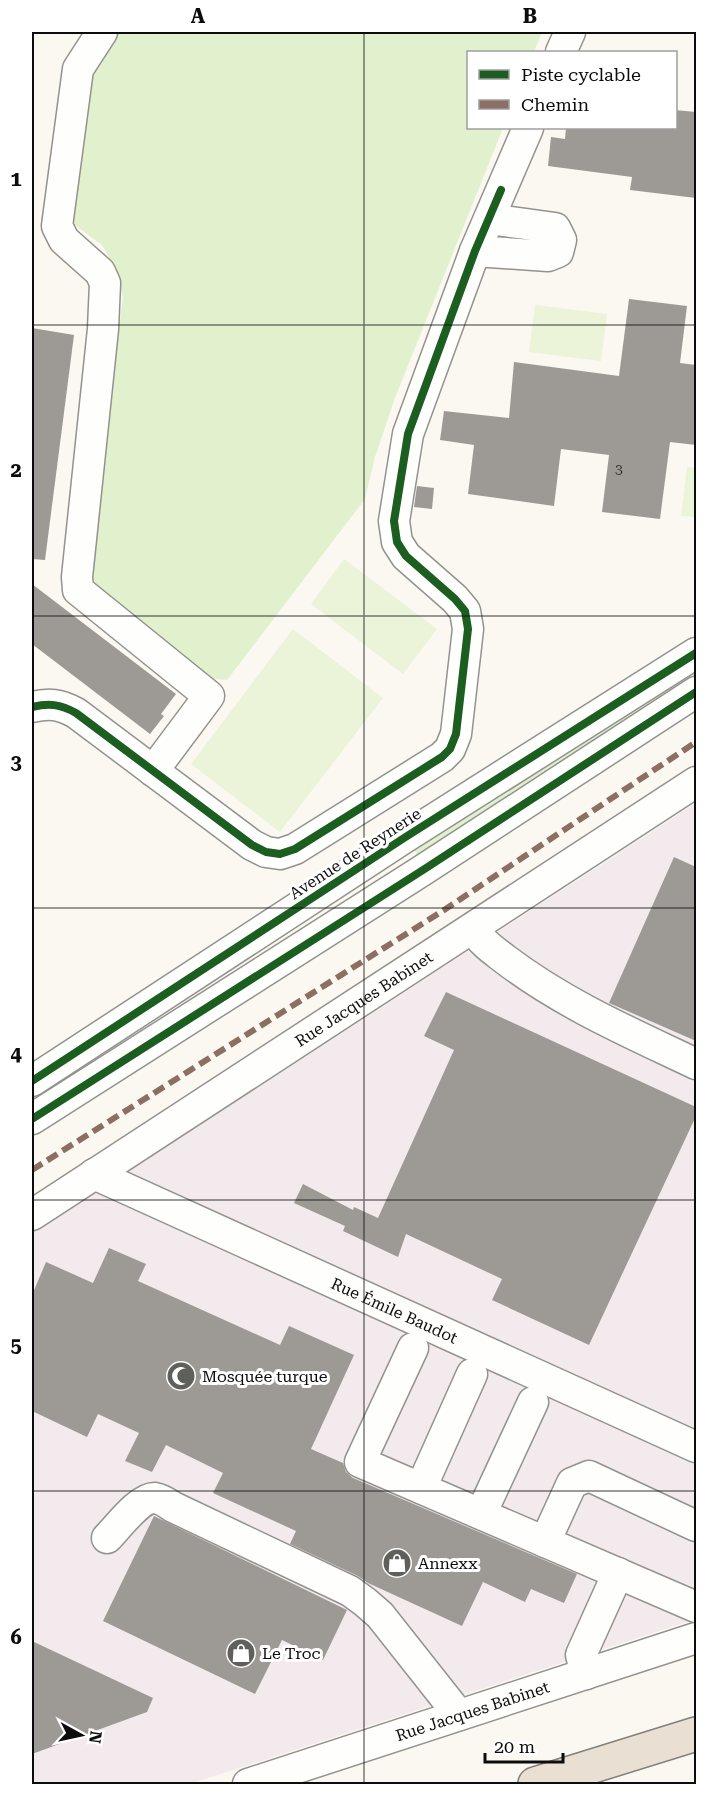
<svg xmlns="http://www.w3.org/2000/svg" width="728" height="1816" viewBox="0 0 728 1816" font-family="'Roboto Serif',serif">
	<rect width="100%" height="100%" fill="#faf8f0"/>
	<path fill="#f2eaed" d="M696 803V1619L190 1784H32V1232L199 1126Z"/>
	<g fill="#e1f1ce">
		<path d="M118 32H542L534 52H468V128H503L395 398 375 457 365 499 227 680 214 679 97 591 88 571 123 298 117 271 102 245 75 225 67 205 86 70 112 34Z"/>
		<path d="M696 658V680L419 858 409 842Z"/>
	</g>
	<g fill="#ebf4d8">
		<path d="M535 305 607 314 601 361 529 352Z"/>
		<path d="M687 467 696 468V517L681 516Z"/>
		<path d="M344 559 437 629 403 674 311 604Z"/>
		<path d="M293 629 383 698 280 832 191 764Z"/>
	</g>
	<g fill="#9d9a96">
		<path d="M675 110 696 112 694 141 696 142V198L630 190 632 177 548 166 551 137 565 139 566 128H675Z"/>
		<path d="M629 299 687 306 680 363 696 365V445L670 442 660 519 602 512 609 455 561 449 554 506 468 494 474 445 440 440 444 411 509 418 514 362 619 376Z"/>
		<path d="M32 328 74 335 45 560 32 559Z"/>
		<path d="M417 486 434 488 432 509 414 507Z"/>
		<path d="M32 584 176 694 161 714 164 716 150 734 32 644Z"/>
		<path d="M674 857 696 867V1041L609 1003Z"/>
		<path d="M446 992 696 1107V1116L589 1345 492 1300 502 1279 406 1234 398 1257 343 1231 345 1226 294 1203 303 1184 353 1210 354 1207 378 1218 454 1050 424 1036Z"/>
		<path d="M109 1248 146 1264 138 1281 280 1345 289 1326 354 1355 311 1449 343 1463 346 1472 353 1478 577 1574 564 1603 531 1589 525 1602 483 1582 462 1626 368 1583 358 1576 290 1544 296 1531 213 1493 223 1473 166 1445 152 1472 125 1461 139 1433 98 1414 87 1437 32 1411V1295L46 1262 93 1283Z"/>
		<path d="M154 1516 347 1610 323 1660 282 1640 255 1694 103 1621Z"/>
		<path d="M32 1641 153 1698 147 1712 32 1754Z"/>
	</g>
	<g fill="none" stroke-linecap="round" stroke-linejoin="round">
		<g stroke="#93928f" stroke-width="33">
			<g id="minor">
				<path d="M102 32 78 69 57 226 64 240 100 272 105 283 103 329 77 577 78 590 209 696 153 771"/>
				<path d="M561 52 570 32"/>
				<path d="M475 251 548 256 558 252 561 240 555 228 489 219"/>
				<path d="M32 707C49 703 60 704 76 713L252 845 266 852 280 854 295 849 442 757 450 749 456 734 468 629 465 611 455 599 406 556 397 542 394 521 408 434 475 251 528 128"/>
				<path d="M473 928C481 942 493 950 506 960 564 1004 631 1033 696 1064"/>
				<path d="M32 1081 404 838 696 653"/>
				<path d="M32 1119 423 870 696 692"/>
				<path id="s1" d="M94 1174 696 1447"/>
				<path id="s2" d="M32 1215 696 782"/>
				<path d="M413 1348 360 1462 696 1607"/>
				<path d="M421 1488 472 1374"/>
				<path d="M481 1514 533 1402"/>
				<path d="M107 1538C118 1527 140 1497 155 1498 162 1499 167 1503 173 1507L350 1591 365 1602 380 1615 459 1715"/>
				<path d="M545 1542 572 1483 589 1476 696 1526"/>
				<path d="M586 1674 581 1655 618 1573"/>
				<path id="s3" d="M248 1784 696 1638"/>
			</g>
		</g>
		<g stroke="#80807c" stroke-width="36">
			<path id="highway" d="M535 1784 696 1734"/>
		</g>
		<use href="#minor" stroke="#fefefd" stroke-width="30"/>
		<use href="#highway" stroke="#eadfd3" stroke-width="33"/>
		<path stroke="#8d6e63" stroke-width="6" stroke-dasharray="12 6" stroke-linecap="butt" d="M32 1170 441 912 696 742"/>
		<g stroke="#fff" stroke-width="11">
			<g id="cycleway">
				<path d="M32 707C49 703 60 704 76 713L252 845 266 852 280 854 295 849 442 757 450 749 456 734 468 629 465 611 455 599 406 556 397 542 394 521 408 434 475 251 501 190"/>
				<path d="M32 1081 404 838 696 653"/>
				<path d="M32 1119 423 870 696 692"/>
			</g>
		</g>
		<use href="#cycleway" stroke="#1b5e20" stroke-width="8"/>
	</g>
	<path fill="none" stroke="#0c0c0c" stroke-width="1.5" stroke-opacity="0.55" d="M364 32V1784M32 325H696M32 616H696M32 908H696M32 1200H696M32 1491H696"/>
	<defs>
		<g id="mosque-disc" transform="scale(1.5)"><circle r="9.5" fill="#5f5f5c" stroke="#fff"/><path d="M3.5-4.9A6 6 0 1 0 3.5 4.9A5 5 0 1 1 3.5-4.9Z" fill="#fff"/></g>
		<g id="shop-disc" transform="scale(1.5)"><circle r="9.5" fill="#5f5f5c" stroke="#fff"/><path d="M-5-2.5h2.3a2.7 3.5 0 0 1 5.4 0H5L5.5 6h-11ZM-1.5-2.5h3a1.5 2.3 0 0 0-3 0Z" fill="#fff"/></g>
	</defs>
	<g fill-rule="evenodd">
		<use href="#mosque-disc" x="181" y="1376"/>
		<use href="#shop-disc" x="397" y="1563"/>
		<use href="#shop-disc" x="241" y="1653"/>
	</g>
	<g text-anchor="middle" stroke-width="6" stroke-linejoin="round" paint-order="stroke">
		<g font-size="14" fill="#30302e">
			<text x="619" y="474">3</text>
		</g>
		<g font-size="16" fill="#0c0c0c" stroke="#fff">
			<text transform="translate(355 853) rotate(-33)" y="6">Avenue de Reynerie</text>
			<text dy="6" stroke="none"><textPath href="#s2" startOffset="396">Rue Jacques Babinet</textPath></text>
			<text dy="6" stroke="none"><textPath href="#s1" startOffset="330">Rue Émile Baudot</textPath></text>
			<text dy="6" stroke="none"><textPath href="#s3" startOffset="236">Rue Jacques Babinet</textPath></text>
		</g>
		<g font-size="16" fill="#0c0c0c" stroke="#fff" text-anchor="start">
			<text x="202" y="1382">Mosquée turque</text>
			<text x="418" y="1569">Annexx</text>
			<text x="262" y="1659">Le Troc</text>
		</g>
	</g>
	<rect width="728" height="1816" fill="none" stroke="#ffffff" stroke-width="66"/>
	<rect x="467" y="51" width="210" height="78" fill="#ffffff" stroke="#9e9e9e" stroke-width="1.5"/>
	<rect x="479" y="70" width="30" height="9" fill="#1b5e20" stroke="#9e9e9e" stroke-width="1.5"/>
	<text x="521" y="81" font-size="18" fill="#0c0c0c">Piste cyclable</text>
	<rect x="479" y="100" width="30" height="9" fill="#8d6e63" stroke="#9e9e9e" stroke-width="1.5"/>
	<text x="521" y="111" font-size="18" fill="#0c0c0c">Chemin</text>
	<g transform="translate(81 1735) rotate(98)" stroke="#ffffff" stroke-width="4.5" paint-order="stroke">
	<path d="M0-4.5L10 22L0 15L-10 22Z" fill="#0c0c0c"/>
	<text y="-9" font-size="16" font-weight="bold" text-anchor="middle" fill="#0c0c0c">N</text>
	</g>
	<path d="M485 1753v9h78v-9" fill="none" stroke="#0c0c0c" stroke-width="3"/>
	<text x="494" y="1753" font-size="18" fill="#0c0c0c" stroke="#ffffff" stroke-width="4.5" paint-order="stroke">20 m</text>
	<rect x="33" y="33" width="662" height="1750" fill="none" stroke="#0c0c0c" stroke-width="2"/>
	<g font-size="20" text-anchor="middle" font-weight="bold" fill="#0c0c0c">
		<text x="198" y="23">A</text>
		<text x="530" y="23">B</text>
		<text x="16" y="186">1</text>
		<text x="16" y="477">2</text>
		<text x="16" y="769">3</text>
		<text x="16" y="1061">4</text>
		<text x="16" y="1352">5</text>
		<text x="16" y="1644">6</text>
	</g>
</svg>
